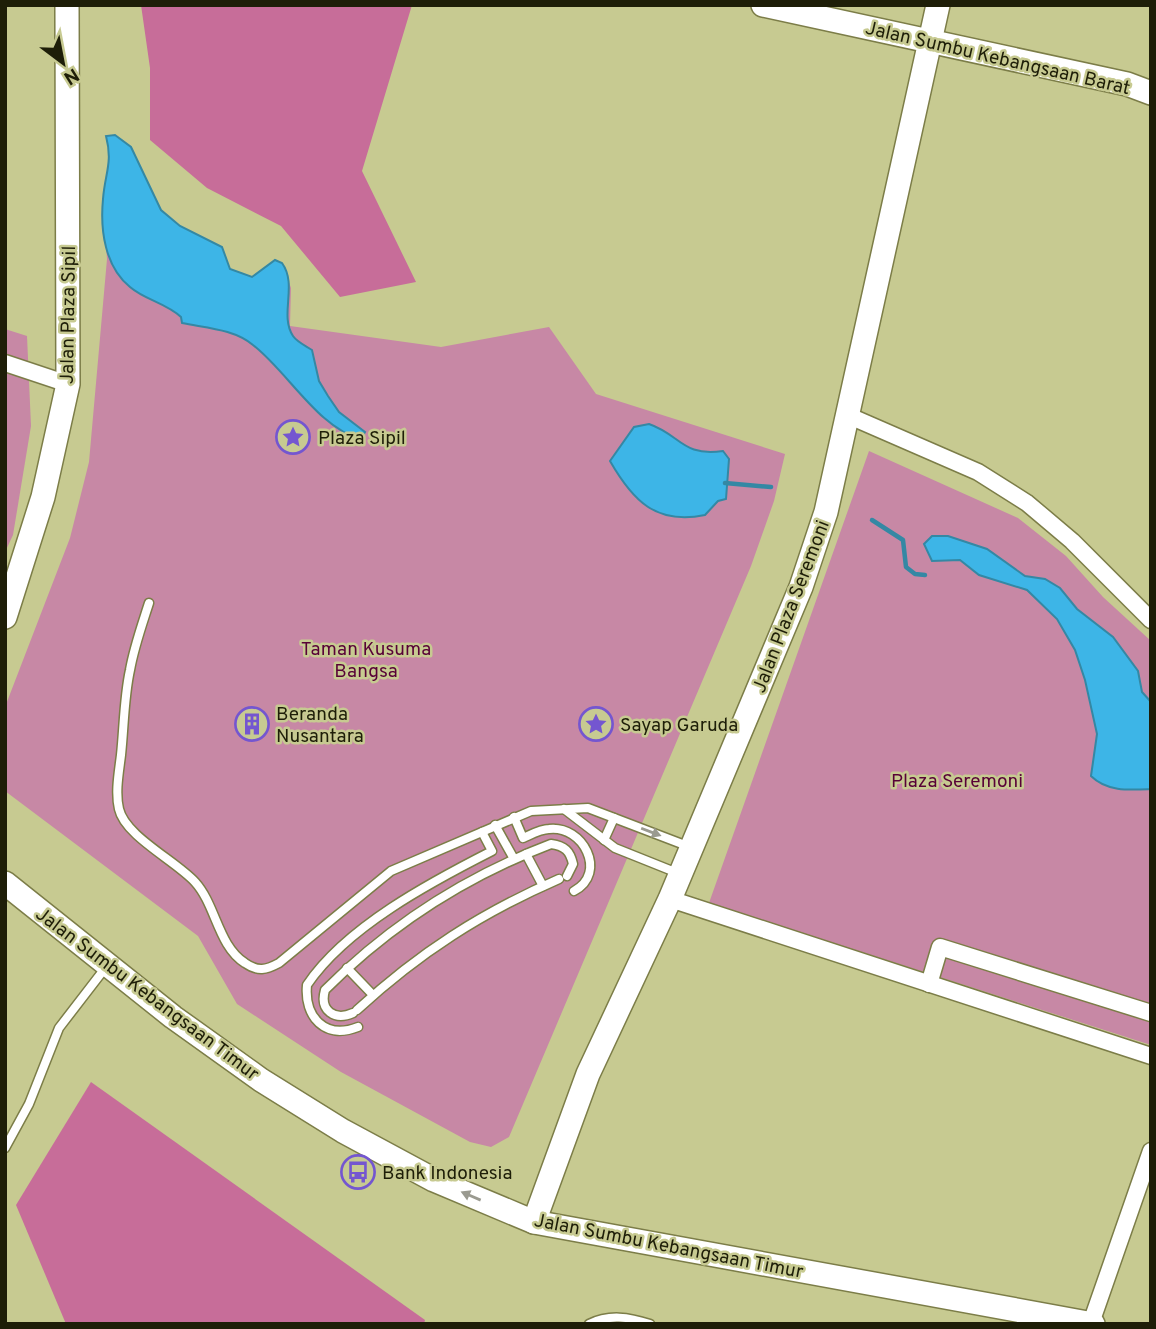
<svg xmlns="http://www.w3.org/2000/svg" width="1156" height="1329" viewBox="0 0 1156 1329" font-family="Overpass,sans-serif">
	<rect width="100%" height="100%" fill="#c7ca91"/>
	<g fill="#c788a5">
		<path d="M115 135 131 147 161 210 180 226 222 247 230 269 252 277 275 260 282 263 291 288 290 326 441 347 549 327 596 394 785 454 774 501 751 566 509 1137 491 1147 470 1142 341 1072 237 1004 198 936 5 791V707L70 538 89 462 107 259 103 199 111 154 106 136Z"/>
		<path d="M5 329 27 336 31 426 13 535 5 552Z"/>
		<path d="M869 451 1018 518 1066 556 1103 597 1151 641V1045L709 903Z"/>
	</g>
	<g fill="#c76d99">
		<path d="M141 5H412L362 171 416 282 340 297 281 226 207 188 150 140V68Z"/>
		<path d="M91 1082 425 1320 424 1324H66L16 1205Z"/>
	</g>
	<g fill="#3db5e7" stroke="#3488a4" stroke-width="2">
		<path d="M115 135 131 147 161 210 180 226 222 247 230 269 252 277 275 260 282 263C298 285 279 315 293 336 297 342 306 346 312 350L319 381 328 396 339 412 365 432 361 439C319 429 287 371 253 345 234 329 206 328 182 323L181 317C166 303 145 300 130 287 105 267 100 230 103 199 105 173 113 163 106 136Z"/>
		<path d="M649 424C681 435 682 457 723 451L729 459 726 499 718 501 705 515C656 525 633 501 610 461L634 427Z"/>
		<path d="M932 536H948L987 549 1025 576 1045 579 1060 588 1077 609 1113 637 1138 671 1142 692 1151 702V789C1130 790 1107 792 1091 776L1097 734 1085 680 1075 650 1057 619 1027 590 979 575 960 560 932 561 924 544Z"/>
	</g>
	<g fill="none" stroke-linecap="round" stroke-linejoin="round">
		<g stroke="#3488a4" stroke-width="4.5">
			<path d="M725 483 771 487"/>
			<path d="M872 520 903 540 906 567 915 574 925 575"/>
		</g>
		<g stroke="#7c7d48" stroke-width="11">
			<g id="lane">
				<path d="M149 603C142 625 134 647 130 670 124 697 124 727 121 755 119 772 115 792 119 809 125 836 176 861 195 882 216 905 218 946 245 963 258 972 266 970 279 963L391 871 531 811 588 808 690 847"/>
				<path d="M564 809 615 848 680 874"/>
				<path d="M514 817 523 838C532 834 541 829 549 829 583 825 608 873 574 891"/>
				<path d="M495 825 514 859"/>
				<path d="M604 840 614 818"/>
				<path d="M526 854 543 886"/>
				<path d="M347 968 373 995"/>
				<path d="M357 1010C419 953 481 913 559 879"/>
				<path d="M353 1013C335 1021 319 1011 325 990 389 926 467 876 551 844 565 846 570 851 573 864L567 876"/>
				<path d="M358 1027C325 1040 304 1017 307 985 346 927 431 882 492 851L482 832"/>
				<path d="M5 1148 29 1104 59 1028 106 967"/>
				<path d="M589 1324C609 1314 629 1317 650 1324"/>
			</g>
		</g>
		<g stroke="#7c7d48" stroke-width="19">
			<g id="street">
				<path d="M5 363 68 384"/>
				<path d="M847 415 978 472 1027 503 1072 541 1151 620"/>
				<path d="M670 899 1151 1056"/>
				<path d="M929 984 940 947 1151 1013"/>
				<path d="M1091 1323 1151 1151"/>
			</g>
		</g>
		<g stroke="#7c7d48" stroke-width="26">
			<g id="secondary">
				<path d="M763 5 1127 84 1151 93"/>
				<path d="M5 617 43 497 68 384 67 5"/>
				<path d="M5 883 173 1017 261 1080 343 1131 434 1180 534 1222 1093 1324"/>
				<path d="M534 1222 588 1074 670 899 801 587 826 512 938 5"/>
			</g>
		</g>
		<use href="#lane" stroke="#fff" stroke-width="8"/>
		<use href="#street" stroke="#fff" stroke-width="16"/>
		<use href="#secondary" stroke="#fff" stroke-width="23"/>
	</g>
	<defs><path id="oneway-solid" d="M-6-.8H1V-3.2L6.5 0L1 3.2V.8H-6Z" transform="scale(1.75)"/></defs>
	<g fill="#9a9a90">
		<use href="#oneway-solid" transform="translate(651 832) rotate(21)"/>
		<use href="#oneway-solid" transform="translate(471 1196) rotate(-157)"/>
	</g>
	<defs>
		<g id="sight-ring" transform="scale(1.75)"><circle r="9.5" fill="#c7ca91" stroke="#7456d0" stroke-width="1.5"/><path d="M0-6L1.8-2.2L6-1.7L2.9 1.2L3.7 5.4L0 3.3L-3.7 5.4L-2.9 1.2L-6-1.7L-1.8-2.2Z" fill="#7456d0"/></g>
		<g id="building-ring" transform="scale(1.75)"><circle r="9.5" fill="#c7ca91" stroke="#7456d0" stroke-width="1.5"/><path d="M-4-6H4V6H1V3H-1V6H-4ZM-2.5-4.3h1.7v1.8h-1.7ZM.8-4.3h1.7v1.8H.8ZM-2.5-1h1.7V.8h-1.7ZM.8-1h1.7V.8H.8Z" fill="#7456d0"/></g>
		<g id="bus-ring" transform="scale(1.75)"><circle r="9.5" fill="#c7ca91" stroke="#7456d0" stroke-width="1.5"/><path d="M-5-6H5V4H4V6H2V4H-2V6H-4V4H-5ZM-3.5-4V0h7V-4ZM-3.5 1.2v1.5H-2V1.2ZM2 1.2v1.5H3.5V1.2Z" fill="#7456d0"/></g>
	</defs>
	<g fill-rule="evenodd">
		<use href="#sight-ring" x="293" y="437"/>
		<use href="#building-ring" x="252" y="724"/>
		<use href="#sight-ring" x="596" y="724"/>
		<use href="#bus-ring" x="358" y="1172"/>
	</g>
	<g text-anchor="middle" stroke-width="5" stroke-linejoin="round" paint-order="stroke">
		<g font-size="19" fill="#1e1e08" stroke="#c7ca91">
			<text transform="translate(998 57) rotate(13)" y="7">Jalan Sumbu Kebangsaan Barat</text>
			<text transform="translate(67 315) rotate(-89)" y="7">Jalan Plaza Sipil</text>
			<text transform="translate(790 606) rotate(-69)" y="7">Jalan Plaza Seremoni</text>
			<text transform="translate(148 993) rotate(37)" y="7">Jalan Sumbu Kebangsaan Timur</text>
			<text transform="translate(669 1245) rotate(11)" y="7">Jalan Sumbu Kebangsaan Timur</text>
		</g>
		<g font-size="19" fill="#1e1e08" stroke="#c7ca91" text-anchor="start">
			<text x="318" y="444">Plaza Sipil</text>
			<text x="276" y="720">Beranda<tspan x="276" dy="22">Nusantara</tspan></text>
			<text x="620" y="731">Sayap Garuda</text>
			<text x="382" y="1179">Bank Indonesia</text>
		</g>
		<g font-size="19" fill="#580137" stroke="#c7ca91">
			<text x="366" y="655">Taman Kusuma<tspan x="366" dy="22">Bangsa</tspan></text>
			<text x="957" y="787">Plaza Seremoni</text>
		</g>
	</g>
	<rect width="1156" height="1329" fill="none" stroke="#1e1e08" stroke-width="14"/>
	<g transform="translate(63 63) rotate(148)" stroke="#c7ca91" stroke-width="5" paint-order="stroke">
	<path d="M0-5L12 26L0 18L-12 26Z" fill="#1e1e08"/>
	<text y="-10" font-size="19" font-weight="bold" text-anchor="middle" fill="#1e1e08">N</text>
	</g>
</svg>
